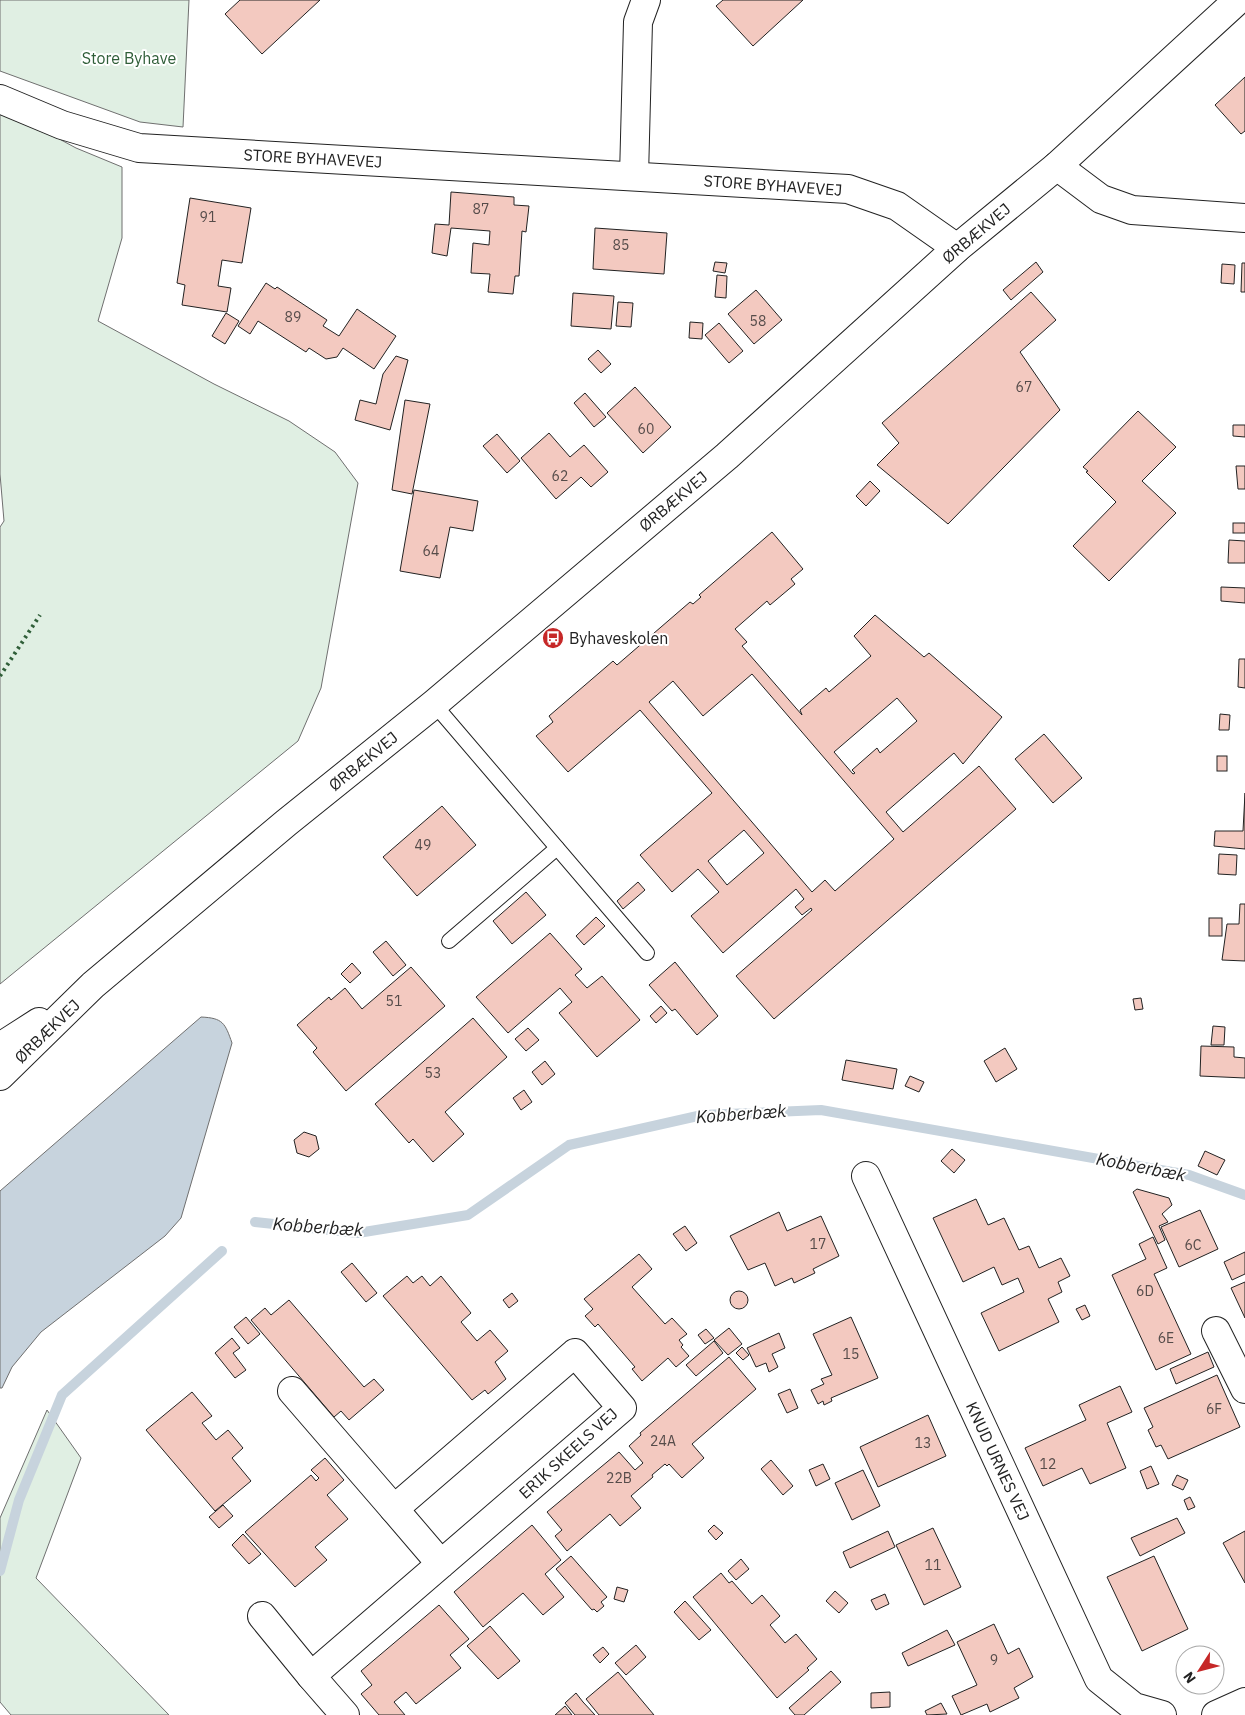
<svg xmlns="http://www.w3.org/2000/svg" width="1245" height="1715" viewBox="0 0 1245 1715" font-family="'IBM Plex Sans',sans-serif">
	<rect width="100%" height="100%" fill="#fff"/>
	<g fill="#e0efe3" stroke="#6f6f6f">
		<path d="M0 0H189L183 127 140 122 0 71Z"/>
		<path d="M0 107 76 148 122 167V238L98 321 214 384 289 421 335 452 358 483 321 688 298 741 0 984V527L4 521 0 474Z"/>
		<path d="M47 1410 81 1458 36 1578 169 1715H11L0 1702V1518Z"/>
	</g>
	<path fill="#c7d3dd" stroke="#6f6f6f" d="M201 1017C223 1018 225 1023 232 1043L181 1218 165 1236 41 1332 12 1367 2 1388H0V1191Z"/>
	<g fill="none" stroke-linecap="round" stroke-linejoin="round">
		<g stroke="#c7d3dd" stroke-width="10">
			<path d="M255 1222 358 1233 468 1215 569 1145 702 1115 821 1110 1189 1175 1245 1195"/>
			<path d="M0 1571 19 1500 62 1395 222 1251"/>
		</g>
	</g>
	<g fill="#f3c9c0" stroke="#222" fill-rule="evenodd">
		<path d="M240 0H320L262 54 225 14Z"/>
		<path d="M723 0H803L753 46 716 6Z"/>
		<path d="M1245 77V131L1241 134 1215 105Z"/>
		<path d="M451 192 514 197V205L529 206 526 232 522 231 519 276H515L513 294 488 292 490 274 471 273 473 243 489 245 490 231 451 228 447 256 432 253 435 224 449 225Z"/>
		<path d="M190 198 251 208 242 263 222 260 218 286 231 288 227 312 182 305 185 285 177 283Z"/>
		<path d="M595 228 667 233 664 274 593 269Z"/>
		<path d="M715 262 727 263 725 273 713 271Z"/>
		<path d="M1036 262 1043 272 1011 300 1003 290Z"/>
		<path d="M1242 263H1245V292H1241Z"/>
		<path d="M1222 264 1235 265 1234 284 1221 283Z"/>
		<path d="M717 275 727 276 726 298 715 297Z"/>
		<path d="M266 283 275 289 277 287 327 320 323 326 339 336 357 309 396 336 374 369 343 348 337 357 326 359 309 348 306 352 258 321 250 334 238 326Z"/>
		<path d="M756 290 782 320 754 344 728 314Z"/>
		<path d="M1031 292 1056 320 1020 352 1060 410 948 524 877 465 899 443 882 423Z"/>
		<path d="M573 293 614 296 611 329 571 326Z"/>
		<path d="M618 302 633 303 631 327 616 326Z"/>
		<path d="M226 313 239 321 225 344 212 336Z"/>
		<path d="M690 322 703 323 702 339 689 338Z"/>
		<path d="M719 323 743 351 729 363 705 335Z"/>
		<path d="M598 350 611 364 601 373 588 359Z"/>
		<path d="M396 356 408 360 390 430 355 420 360 400 376 404 383 374Z"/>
		<path d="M635 387 671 427 643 453 607 413Z"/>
		<path d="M585 393 606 417 594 427 574 403Z"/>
		<path d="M405 400 430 404 412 494 392 490Z"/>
		<path d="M1138 411 1176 447 1142 481 1176 513 1109 581 1073 546 1116 502 1086 472 1088 471 1083 467Z"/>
		<path d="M1233 425H1245V437L1233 436Z"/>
		<path d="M549 433 570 457 584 445 608 472 591 487 581 477 556 499 521 458Z"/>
		<path d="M497 434 520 461 507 473 483 446Z"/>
		<path d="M1236 466H1245V489H1238Z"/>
		<path d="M870 481 880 491 866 506 856 496Z"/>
		<path d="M414 490 478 501 473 531 450 527 440 578 400 571Z"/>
		<rect x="1233" y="523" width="12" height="10"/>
		<path d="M772 532 803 569 791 579 795 584 770 605 767 601 735 629 747 642 742 646 802 715 800 710 826 688 829 692 871 656 854 636 875 615 924 657 929 653 1002 717 963 764 954 753 886 812 903 832 979 766 1016 809 774 1019 736 976 812 910 811 908 802 915 795 907 804 899 796 889 723 953 691 916 719 892 698 869 672 892 640 855 712 793 640 710 568 772 536 736 553 722 549 716 613 661 617 665 690 602 693 604 701 597 699 595ZM752 674 894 839 835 891 825 880 812 892 649 702 673 681 703 716ZM897 698 917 721 880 753 877 748 852 770 855 773 853 774 834 752ZM744 830 764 853 727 885 708 861Z"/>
		<path d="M1229 540 1245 541V563H1228Z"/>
		<path d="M1221 587 1245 588V603L1221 601Z"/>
		<path d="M1239 659H1245V688L1238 687Z"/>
		<path d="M1220 714 1230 715 1229 730H1219Z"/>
		<path d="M1044 734 1082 778 1053 803 1015 759Z"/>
		<rect x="1217" y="756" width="10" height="15"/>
		<path d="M1245 793V849L1214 846 1215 831H1243Z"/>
		<path d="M442 806 476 845 417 896 383 857Z"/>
		<path d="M1219 854 1237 855 1236 875 1218 874Z"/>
		<path d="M638 882 645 890 623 909 617 901Z"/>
		<path d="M526 892 546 915 512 944 493 921Z"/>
		<path d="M1240 904H1245V961L1222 960 1227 924H1239Z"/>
		<path d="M596 917 605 926 584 945 576 936Z"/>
		<rect x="1209" y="918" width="13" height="18"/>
		<path d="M550 933 582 969 575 975 587 988 602 976 640 1020 597 1057 559 1013 572 1002 560 988 508 1033 476 997Z"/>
		<path d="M386 941 406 965 393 976 373 952Z"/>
		<path d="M675 962 718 1016 697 1035 675 1009 672 1011 649 985Z"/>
		<path d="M352 963 361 973 350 983 341 974Z"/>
		<path d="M411 967 445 1006 346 1091 313 1052 317 1048 297 1025 329 997 331 1000 345 988 362 1009Z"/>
		<path d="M1141 998 1143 1009 1135 1010 1133 999Z"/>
		<path d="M661 1006 667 1013 656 1023 650 1016Z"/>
		<path d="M473 1018 507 1057 445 1112 464 1134 433 1162 413 1139 409 1143 375 1104Z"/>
		<path d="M1213 1026 1225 1027 1224 1045H1211Z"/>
		<path d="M528 1028 539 1040 526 1051 515 1039Z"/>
		<path d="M1201 1046 1234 1047V1057L1245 1058V1078L1200 1076Z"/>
		<path d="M1005 1048 1017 1069 996 1082 984 1061Z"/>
		<path d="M846 1060 897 1069 893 1089 842 1080Z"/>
		<path d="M545 1061 555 1074 542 1085 532 1072Z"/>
		<path d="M910 1076 924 1082 919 1092 905 1086Z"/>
		<path d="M524 1090 532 1102 521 1110 513 1098Z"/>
		<path d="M304 1132 316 1136 319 1149 309 1157 297 1153 294 1140Z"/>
		<path d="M952 1149 965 1160 954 1173 941 1161Z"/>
		<path d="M1205 1151 1225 1160 1217 1175 1198 1166Z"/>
		<path d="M1137 1189 1169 1198 1172 1205 1162 1214 1168 1222 1159 1226 1165 1240 1158 1244 1133 1192Z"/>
		<path d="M976 1199 988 1225 1004 1218 1019 1250 1029 1246 1039 1268 1061 1258 1070 1276 1058 1282 1062 1292 1048 1299 1059 1322 999 1351 981 1313 1024 1292 1018 1278 1002 1285 994 1267 963 1282 933 1218Z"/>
		<path d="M1200 1210 1218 1249 1179 1267 1161 1227Z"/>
		<path d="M779 1212 787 1231 821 1216 839 1256 813 1269 815 1273 794 1283 792 1278 775 1286 765 1263 748 1270 730 1236Z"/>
		<path d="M685 1226 697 1243 686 1251 673 1234Z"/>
		<path d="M1153 1237 1167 1268 1154 1274 1191 1354 1156 1370 1112 1275 1146 1259 1139 1244Z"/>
		<path d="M1245 1252V1274L1232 1280 1224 1262Z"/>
		<path d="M639 1254 652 1269 632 1287 665 1324 672 1318 687 1334 679 1340 683 1345 681 1347 689 1356 676 1367 668 1358 642 1381 632 1369 635 1367 598 1324 595 1327 585 1316 593 1309 584 1299Z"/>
		<path d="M352 1263 377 1293 366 1302 341 1272Z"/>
		<path d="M407 1276 413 1283 422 1276 430 1286 441 1276 471 1313 461 1322 477 1341 490 1330 508 1351 495 1362 506 1379 488 1394 485 1390 472 1400 383 1296Z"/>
		<path d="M1245 1282V1318L1231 1288Z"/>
		<circle cx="739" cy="1300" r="9"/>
		<path d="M512 1293 518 1301 509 1308 503 1300Z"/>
		<path d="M289 1300 364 1387 374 1379 384 1390 349 1420 341 1411 334 1417 251 1320 265 1308 271 1315Z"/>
		<path d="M1085 1305 1090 1316 1082 1320 1076 1309Z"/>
		<path d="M246 1317 260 1334 248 1344 234 1327Z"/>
		<path d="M851 1317 878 1378 831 1398 832 1401 824 1405 823 1401 818 1404 811 1390 824 1384 821 1379 832 1375 813 1334Z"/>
		<path d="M729 1328 742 1344 728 1355 714 1340Z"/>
		<path d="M706 1329 714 1338 705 1344 698 1335Z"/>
		<path d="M779 1333 785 1348 772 1354 778 1367 769 1372 766 1363 756 1367 747 1348Z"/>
		<path d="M232 1338 240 1348 233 1353 246 1370 235 1378 215 1353Z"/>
		<path d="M714 1341 723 1353 696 1376 686 1365Z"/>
		<path d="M742 1347 749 1355 743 1360 736 1353Z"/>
		<path d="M1208 1352 1214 1367 1176 1384 1170 1369Z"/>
		<path d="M729 1357 756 1389 692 1444 704 1458 682 1478 669 1464 667 1466 665 1464 652 1475 653 1477 631 1496 641 1508 620 1526 610 1514 567 1551 555 1536 562 1530 547 1512 619 1452 635 1470 643 1463 629 1446 641 1435 640 1433Z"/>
		<path d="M1217 1375 1240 1427 1168 1459 1161 1445 1156 1447 1148 1430 1153 1427 1144 1408Z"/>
		<path d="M1120 1386 1132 1412 1107 1423 1126 1468 1090 1484 1082 1468 1043 1486 1025 1448 1086 1420 1079 1405Z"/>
		<path d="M790 1389 798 1408 787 1413 778 1394Z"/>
		<path d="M192 1392 212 1416 202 1423 216 1440 228 1430 243 1448 232 1458 251 1481 215 1511 146 1430Z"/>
		<path d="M928 1415 946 1456 878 1487 860 1447Z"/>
		<path d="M325 1458 344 1480 327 1495 348 1519 315 1547 327 1560 295 1587 245 1532 311 1475 316 1481 319 1478 311 1470Z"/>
		<path d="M771 1460 793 1486 783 1495 761 1469Z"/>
		<path d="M823 1464 830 1479 816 1486 809 1470Z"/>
		<path d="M1151 1466 1159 1484 1147 1489 1140 1471Z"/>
		<path d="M863 1470 880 1506 852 1520 835 1483Z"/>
		<path d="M1177 1475 1188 1480 1183 1490 1172 1485Z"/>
		<path d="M1190 1497 1195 1507 1188 1510 1184 1500Z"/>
		<path d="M223 1505 233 1516 219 1528 209 1517Z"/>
		<path d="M1177 1518 1185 1533 1140 1556 1131 1538Z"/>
		<path d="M532 1525 561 1560 545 1574 564 1597 543 1615 523 1593 483 1627 454 1592Z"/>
		<path d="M714 1525 723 1533 716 1540 708 1531Z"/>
		<path d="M933 1528 961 1587 924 1605 896 1545Z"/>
		<path d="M888 1531 895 1547 850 1568 843 1552Z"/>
		<path d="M1245 1531V1583L1223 1543Z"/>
		<path d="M243 1534 261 1554 249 1564 232 1545Z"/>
		<path d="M571 1556 607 1597 601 1602 604 1606 597 1612 594 1609 592 1610 556 1569Z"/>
		<path d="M1154 1556 1188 1629 1142 1651 1107 1577Z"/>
		<path d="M741 1559 749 1569 736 1580 728 1571Z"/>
		<path d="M721 1573 729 1583 732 1581 752 1604 762 1595 780 1616 770 1625 785 1643 796 1634 817 1659 807 1668 809 1670 777 1698 693 1597Z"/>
		<path d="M617 1587 628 1590 624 1602 614 1599Z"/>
		<path d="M835 1591 848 1603 839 1613 826 1601Z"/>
		<path d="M885 1594 889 1604 876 1610 871 1600Z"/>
		<path d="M685 1601 711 1630 699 1640 674 1612Z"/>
		<path d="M439 1605 469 1639 450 1655 461 1668 416 1704 406 1692 394 1702 405 1715H379L361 1694 372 1685 361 1671Z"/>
		<path d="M994 1624 1008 1654 1019 1648 1033 1677 1014 1688 1019 1698 990 1712 987 1704 961 1715 952 1696 977 1685 957 1642Z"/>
		<path d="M490 1626 520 1661 498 1679 467 1646Z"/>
		<path d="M947 1630 955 1645 908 1666 902 1653Z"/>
		<path d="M636 1645 646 1657 626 1675 615 1663Z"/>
		<path d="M603 1647 609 1654 600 1663 593 1655Z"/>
		<path d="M831 1671 841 1682 804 1715H795L789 1708Z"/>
		<path d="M618 1672 654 1715H599L586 1699Z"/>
		<path d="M890 1692V1707L871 1708V1693Z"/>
		<path d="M576 1693 583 1702 595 1715H575L565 1703Z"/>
		<path d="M941 1703 947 1714 927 1715 925 1711Z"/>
		<path d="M565 1706 572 1715H555Z"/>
	</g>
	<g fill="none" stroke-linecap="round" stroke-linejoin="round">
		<g stroke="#222" stroke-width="16">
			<g id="lane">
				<path d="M434 704 647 953"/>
				<path d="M449 941 557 848"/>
			</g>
		</g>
		<g stroke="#222" stroke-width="30">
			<g id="street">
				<path d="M0 99 62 125 139 148 848 189 897 206 957 248"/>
				<path d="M1057 166 1101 199 1132 210 1245 218"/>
				<path d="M634 176 638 22 646 0"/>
				<path d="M866 1176 1099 1679 1134 1707 1162 1715"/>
				<path d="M1216 1331 1245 1389"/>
				<path d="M292 1391 394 1509"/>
				<path d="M262 1616 311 1676"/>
				<path d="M345 1715 311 1676 622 1408 575 1353 394 1509 441 1564"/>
				<path d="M1216 1715 1245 1702"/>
			</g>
		</g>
		<g stroke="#222" stroke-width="30">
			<g id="secondary">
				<path d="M0 1047 39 1022"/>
				<path d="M0 1076 93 985 286 823 434 704 727 456 957 248 1057 166 1238 0"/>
			</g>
		</g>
		<use href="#lane" stroke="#fff" stroke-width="14"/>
		<use href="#street" stroke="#fff" stroke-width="28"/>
		<use href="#secondary" stroke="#fff" stroke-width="28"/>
		<path stroke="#2f5e38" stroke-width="4" stroke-dasharray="2.5 4" stroke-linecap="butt" d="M0 676 40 615"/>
	</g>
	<defs>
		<g id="bus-disc" transform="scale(1.125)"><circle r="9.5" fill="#c62828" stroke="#fff"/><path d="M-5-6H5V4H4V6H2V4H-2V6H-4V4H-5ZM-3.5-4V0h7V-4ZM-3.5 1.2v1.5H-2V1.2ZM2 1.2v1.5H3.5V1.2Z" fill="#fff"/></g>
	</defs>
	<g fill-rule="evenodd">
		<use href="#bus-disc" x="553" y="638"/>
	</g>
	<g text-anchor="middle" stroke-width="4" stroke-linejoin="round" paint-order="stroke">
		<g font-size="14" fill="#564c4a">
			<text x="481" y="214">87</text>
			<text x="208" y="222">91</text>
			<text x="621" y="250">85</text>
			<text x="293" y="322">89</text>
			<text x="758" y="326">58</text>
			<text x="1024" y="392">67</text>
			<text x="646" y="434">60</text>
			<text x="560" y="481">62</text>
			<text x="431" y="556">64</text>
			<text x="423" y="850">49</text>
			<text x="394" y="1006">51</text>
			<text x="433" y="1078">53</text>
			<text x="818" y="1249">17</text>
			<text x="1193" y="1250">6C</text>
			<text x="1145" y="1296">6D</text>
			<text x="1166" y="1343">6E</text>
			<text x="851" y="1359">15</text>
			<text x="1214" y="1414">6F</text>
			<text x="663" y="1446">24A</text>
			<text x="923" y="1448">13</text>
			<text x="1048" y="1469">12</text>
			<text x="619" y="1483">22B</text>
			<text x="933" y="1570">11</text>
			<text x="994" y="1665">9</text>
		</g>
		<g font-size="16" fill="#2f5e38" stroke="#fff">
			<text x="129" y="64">Store Byhave</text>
		</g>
		<g font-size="16" fill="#222" stroke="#fff">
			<text transform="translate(313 158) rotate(3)" y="6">STORE BYHAVEVEJ</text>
			<text transform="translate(773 185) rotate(4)" y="6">STORE BYHAVEVEJ</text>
			<text transform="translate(976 233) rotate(-40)" y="6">ØRBÆKVEJ</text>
			<text transform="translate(673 501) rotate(-40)" y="6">ØRBÆKVEJ</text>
			<text transform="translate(363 761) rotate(-39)" y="6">ØRBÆKVEJ</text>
			<text transform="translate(47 1031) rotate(-44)" y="6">ØRBÆKVEJ</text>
			<text transform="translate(568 1453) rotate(-42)" y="6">ERIK SKEELS VEJ</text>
			<text transform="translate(998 1461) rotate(65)" y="6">KNUD URNES VEJ</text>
		</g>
		<g font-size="16" fill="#222" stroke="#fff" text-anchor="start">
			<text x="569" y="644">Byhaveskolen</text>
		</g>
		<g font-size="18" font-style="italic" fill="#222" stroke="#fff">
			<text transform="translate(741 1114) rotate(-4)" y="6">Kobberbæk</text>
			<text transform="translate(1141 1167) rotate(11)" y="6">Kobberbæk</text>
			<text transform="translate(318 1227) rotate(4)" y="6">Kobberbæk</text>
		</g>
	</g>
	<g transform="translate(1200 1670) rotate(234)"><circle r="24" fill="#ffffff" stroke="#a7a7a7"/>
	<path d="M0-4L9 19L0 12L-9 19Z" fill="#c62828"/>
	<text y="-8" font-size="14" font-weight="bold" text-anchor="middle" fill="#222222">N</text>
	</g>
</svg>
